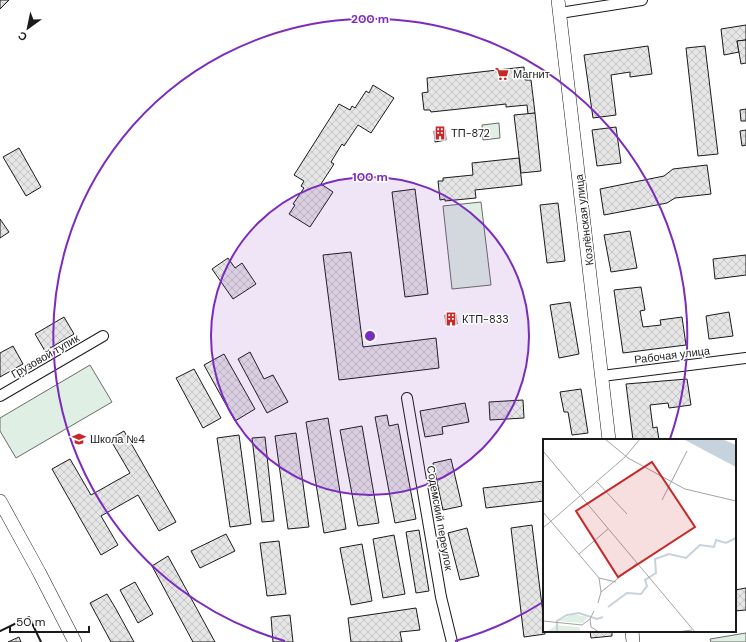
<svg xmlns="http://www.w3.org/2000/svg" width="746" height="642" viewBox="0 0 746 642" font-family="'DM Sans',sans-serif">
	<defs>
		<pattern id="building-cross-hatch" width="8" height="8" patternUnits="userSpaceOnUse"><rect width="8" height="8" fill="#e6e6e6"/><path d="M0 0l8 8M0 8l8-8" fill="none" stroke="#c5c5c5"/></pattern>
	</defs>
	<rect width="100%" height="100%" fill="#fff"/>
	<g fill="#e0efe3" stroke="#6a6a6a">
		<path d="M499 123 500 138 483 140 482 125Z"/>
		<path d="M481 202 491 285 452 289 443 206Z"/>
		<path d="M90 365 112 402 16 458 0 431V418Z"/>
		<path d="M746 633V642H711L710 639Z"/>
	</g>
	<g fill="url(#building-cross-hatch)" stroke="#1a1a1a">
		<path d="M0 0H9L0 9Z"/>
		<path d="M746 25V40L737 41 739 52 724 55 721 29Z"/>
		<path d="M746 40V63L741 64 737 41Z"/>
		<path d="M648 46 652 74 630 77V72L611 75 616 115 593 118 584 55Z"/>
		<path d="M705 46 718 154 698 156 686 48Z"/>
		<path d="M524 67 525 80H531L535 113 528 114 527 105 506 107V104L431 112 430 110H424L422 93 428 92 427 78Z"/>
		<path d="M373 85 394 98 371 133 358 125 344 146 342 144 331 162 334 164 321 184 333 192 310 227 289 214 295 205 293 204 304 188 301 186 304 181 294 175 339 104 350 110 352 106 355 108 366 91 369 93Z"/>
		<path d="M746 109V121H741L740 110Z"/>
		<path d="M535 113 541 171 521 173 514 115Z"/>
		<path d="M616 127 621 163 597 166 592 130Z"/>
		<path d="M445 129 446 140 435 142 434 131Z"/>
		<path d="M746 130V145L742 146 740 131Z"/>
		<path d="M19 148 41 187 26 196 3 157Z"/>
		<path d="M519 158 522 185 475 190 476 198 445 201V199L440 200 438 181H443V178L473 175 472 163Z"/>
		<path d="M707 165 711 194 675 198 667 203 604 215 600 189 664 176 673 169Z"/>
		<path d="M415 189 428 294 405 297 392 192Z"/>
		<path d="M558 203 565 261 547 263 540 205Z"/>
		<path d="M0 219 9 232 0 238Z"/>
		<path d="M630 231 637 268 611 272 604 235Z"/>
		<path d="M351 252 363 347 436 338 439 368 339 380 323 255Z"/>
		<path d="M746 255V275L715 279 713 259Z"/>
		<path d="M228 258 235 268 242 263 256 284 233 299 212 269Z"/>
		<path d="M641 287 645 310 640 311 643 327 661 325 660 320 682 317 686 345 623 353 614 290Z"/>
		<path d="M570 302 579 354 559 358 550 305Z"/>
		<path d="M729 312 733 336 709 339 706 316Z"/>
		<path d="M456 314 457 324 446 325 445 315Z"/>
		<path d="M64 317 74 334 45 351 35 334Z"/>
		<path d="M13 346 23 364 0 377V353Z"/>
		<path d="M250 352 264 379 273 375 288 402 267 413 238 359Z"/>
		<path d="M224 354 255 409 235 421 204 365Z"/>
		<path d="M194 369 221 418 203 428 176 378Z"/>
		<path d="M687 379 691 405 669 408 668 403 650 405 653 428 657 427 659 440H633L626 384Z"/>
		<path d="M581 389 588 433 572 435 568 412H564L560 392Z"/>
		<path d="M523 400 524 418 490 420 489 402Z"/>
		<path d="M465 403 469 422 442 427 443 434 425 437 420 411Z"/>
		<path d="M387 415 389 426 398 424 416 519 395 523 375 417Z"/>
		<path d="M328 418 346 529 324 533 306 422Z"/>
		<path d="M362 426 379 523 358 526 340 430Z"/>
		<path d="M124 431 176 522 159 531 138 495 101 516 118 545 101 555 52 469 70 459 91 495 130 473 110 439Z"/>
		<path d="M296 433 309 527 288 529 275 436Z"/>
		<path d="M239 435 251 524 230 527 217 438Z"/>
		<path d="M265 437 274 521 262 522 252 438Z"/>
		<path d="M451 459 462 506 443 510 433 463Z"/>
		<path d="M544 481V501L486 508 483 488Z"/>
		<path d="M532 525 544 622V631H545V634L524 637 511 528Z"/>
		<path d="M467 528 479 576 460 580 448 533Z"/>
		<path d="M419 530 429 591 416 593 406 532Z"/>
		<path d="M226 534 235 551 200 568 191 551Z"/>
		<path d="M394 535 405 594 383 598 373 539Z"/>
		<path d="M279 541 286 594 267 596 260 543Z"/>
		<path d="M362 544 372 601 351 605 340 548Z"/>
		<path d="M168 556 215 642H193L173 605 152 566Z"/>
		<path d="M135 582 153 614 138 623 120 590Z"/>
		<path d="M746 588V610L735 611V590Z"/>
		<path d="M107 594 116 609 134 642H111L90 603Z"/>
		<path d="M416 608 420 630 400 632 402 642H351L348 618Z"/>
		<path d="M290 615 293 642H273L271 617Z"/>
		<path d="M590 631H612V636L591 638Z"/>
		<path d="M19 637 21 642H8Z"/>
	</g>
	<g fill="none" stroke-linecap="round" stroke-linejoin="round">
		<g stroke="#1a1a1a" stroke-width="12">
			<g id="street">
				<path d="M560 13 642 0"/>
				<path d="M602 376 746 358"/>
				<path d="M0 396 103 336"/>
				<path d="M407 398 441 597 452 642"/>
			</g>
		</g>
		<g stroke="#1a1a1a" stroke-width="14">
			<g id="secondary">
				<path d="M558 0 609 440"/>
				<path d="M0 501 39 572 75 642"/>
				<path d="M632 631 633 642"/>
			</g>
		</g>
		<use href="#street" stroke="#fff" stroke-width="10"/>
		<use href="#secondary" stroke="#fff" stroke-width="13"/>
		<path stroke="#1a1a1a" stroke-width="2" d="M0 631 29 617 41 642"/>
	</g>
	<circle cx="370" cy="336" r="159" fill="#7b2cbf" fill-opacity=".12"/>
	<g fill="none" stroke="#7b2cbf" stroke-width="2">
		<circle cx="370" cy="336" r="159"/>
		<path d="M543 602A317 317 0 0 1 455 641M285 641A317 317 0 1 1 670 439"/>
	</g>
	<defs>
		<g id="supermarket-bare" transform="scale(1.08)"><path d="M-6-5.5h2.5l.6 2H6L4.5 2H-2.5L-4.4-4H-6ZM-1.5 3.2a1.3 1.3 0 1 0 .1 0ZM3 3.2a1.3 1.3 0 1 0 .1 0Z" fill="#c62828" stroke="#fff" stroke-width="2.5" paint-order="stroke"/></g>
		<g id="building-bare" transform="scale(1.08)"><path d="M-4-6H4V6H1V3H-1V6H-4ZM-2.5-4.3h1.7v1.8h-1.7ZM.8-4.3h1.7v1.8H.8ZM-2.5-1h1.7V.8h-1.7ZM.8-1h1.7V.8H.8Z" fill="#c62828" stroke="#fff" stroke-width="2.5" paint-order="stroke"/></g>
		<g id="school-bare" transform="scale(1.08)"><path d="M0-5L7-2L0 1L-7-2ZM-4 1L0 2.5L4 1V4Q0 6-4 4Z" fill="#c62828" stroke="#fff" stroke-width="2.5" paint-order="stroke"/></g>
	</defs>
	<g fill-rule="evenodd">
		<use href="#supermarket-bare" x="502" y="74"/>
		<use href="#building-bare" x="440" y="133"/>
		<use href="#building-bare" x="451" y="319"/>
		<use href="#school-bare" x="79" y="439"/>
	</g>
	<g text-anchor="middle" stroke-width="3" stroke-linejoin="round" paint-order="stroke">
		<g font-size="11" fill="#1a1a1a" stroke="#fff" text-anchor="start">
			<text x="513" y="78">Магнит</text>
			<text x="451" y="137">ТП-872</text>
			<text x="462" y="323">КТП-833</text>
			<text x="90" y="443">Школа №4</text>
		</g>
		<g font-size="11" fill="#1a1a1a" stroke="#fff">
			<text transform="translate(584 220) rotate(-97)" y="4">Козлёнская улица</text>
			<text transform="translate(672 355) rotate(-7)" y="4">Рабочая улица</text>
			<text transform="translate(45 356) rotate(-30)" y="4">Грузовой тупик</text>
			<text transform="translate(440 518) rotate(80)" y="4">Содемский переулок</text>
		</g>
	</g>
	<g transform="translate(543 439)">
		<rect width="193" height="193" fill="#fff"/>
		<path d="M30 175 45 178 40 184 15 182ZM13 186 36 188 38 193 5 192Z" fill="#e0efe3"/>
		<path d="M140 0H179L193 6V28Z" fill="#c6d2dc"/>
		<path fill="none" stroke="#c6d2dc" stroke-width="2" d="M65 168 84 154 98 155 104 147 102 141 113 134 112 120 126 115 143 119 157 106 171 108 173 101 183 104 193 99M14 193V182L24 176 36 174 54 180 60 178"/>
		<path fill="none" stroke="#a3a3a3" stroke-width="1" d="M62 0 85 19 142 50 193 62M0 12 152 193M54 43 84 75M119 61 144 12M0 73 56 139 58 153 55 164M0 89 82 18 97 0M36 115 65 90M56 139 73 143M58 153 94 124M47 180 48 188 56 193M0 182 39 186 47 180 51 172M134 193 149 191"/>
		<path fill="#c62828" fill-opacity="0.15" stroke="#c62828" stroke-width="2" d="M109 23 152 88 75 138 33 72Z"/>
		<rect width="193" height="193" fill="none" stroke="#1a1a1a" stroke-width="2"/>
	</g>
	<circle cx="370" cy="336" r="6" fill="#7b2cbf" stroke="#fff" stroke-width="2"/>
	<g font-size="12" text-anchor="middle" font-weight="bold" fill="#7b2cbf" stroke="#fff" stroke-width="3" stroke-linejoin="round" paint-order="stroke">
		<text x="370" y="23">200 m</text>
		<text x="370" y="181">100 m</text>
	</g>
	<g transform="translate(28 28) rotate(213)" stroke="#ffffff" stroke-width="3" paint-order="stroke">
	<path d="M0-3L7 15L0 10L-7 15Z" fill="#1a1a1a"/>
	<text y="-6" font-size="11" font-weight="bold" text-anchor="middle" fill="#1a1a1a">С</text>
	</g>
	<path d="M10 626v6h79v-6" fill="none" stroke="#1a1a1a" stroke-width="2"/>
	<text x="16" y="626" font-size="12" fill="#1a1a1a" stroke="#ffffff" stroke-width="3" paint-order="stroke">50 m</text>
</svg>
